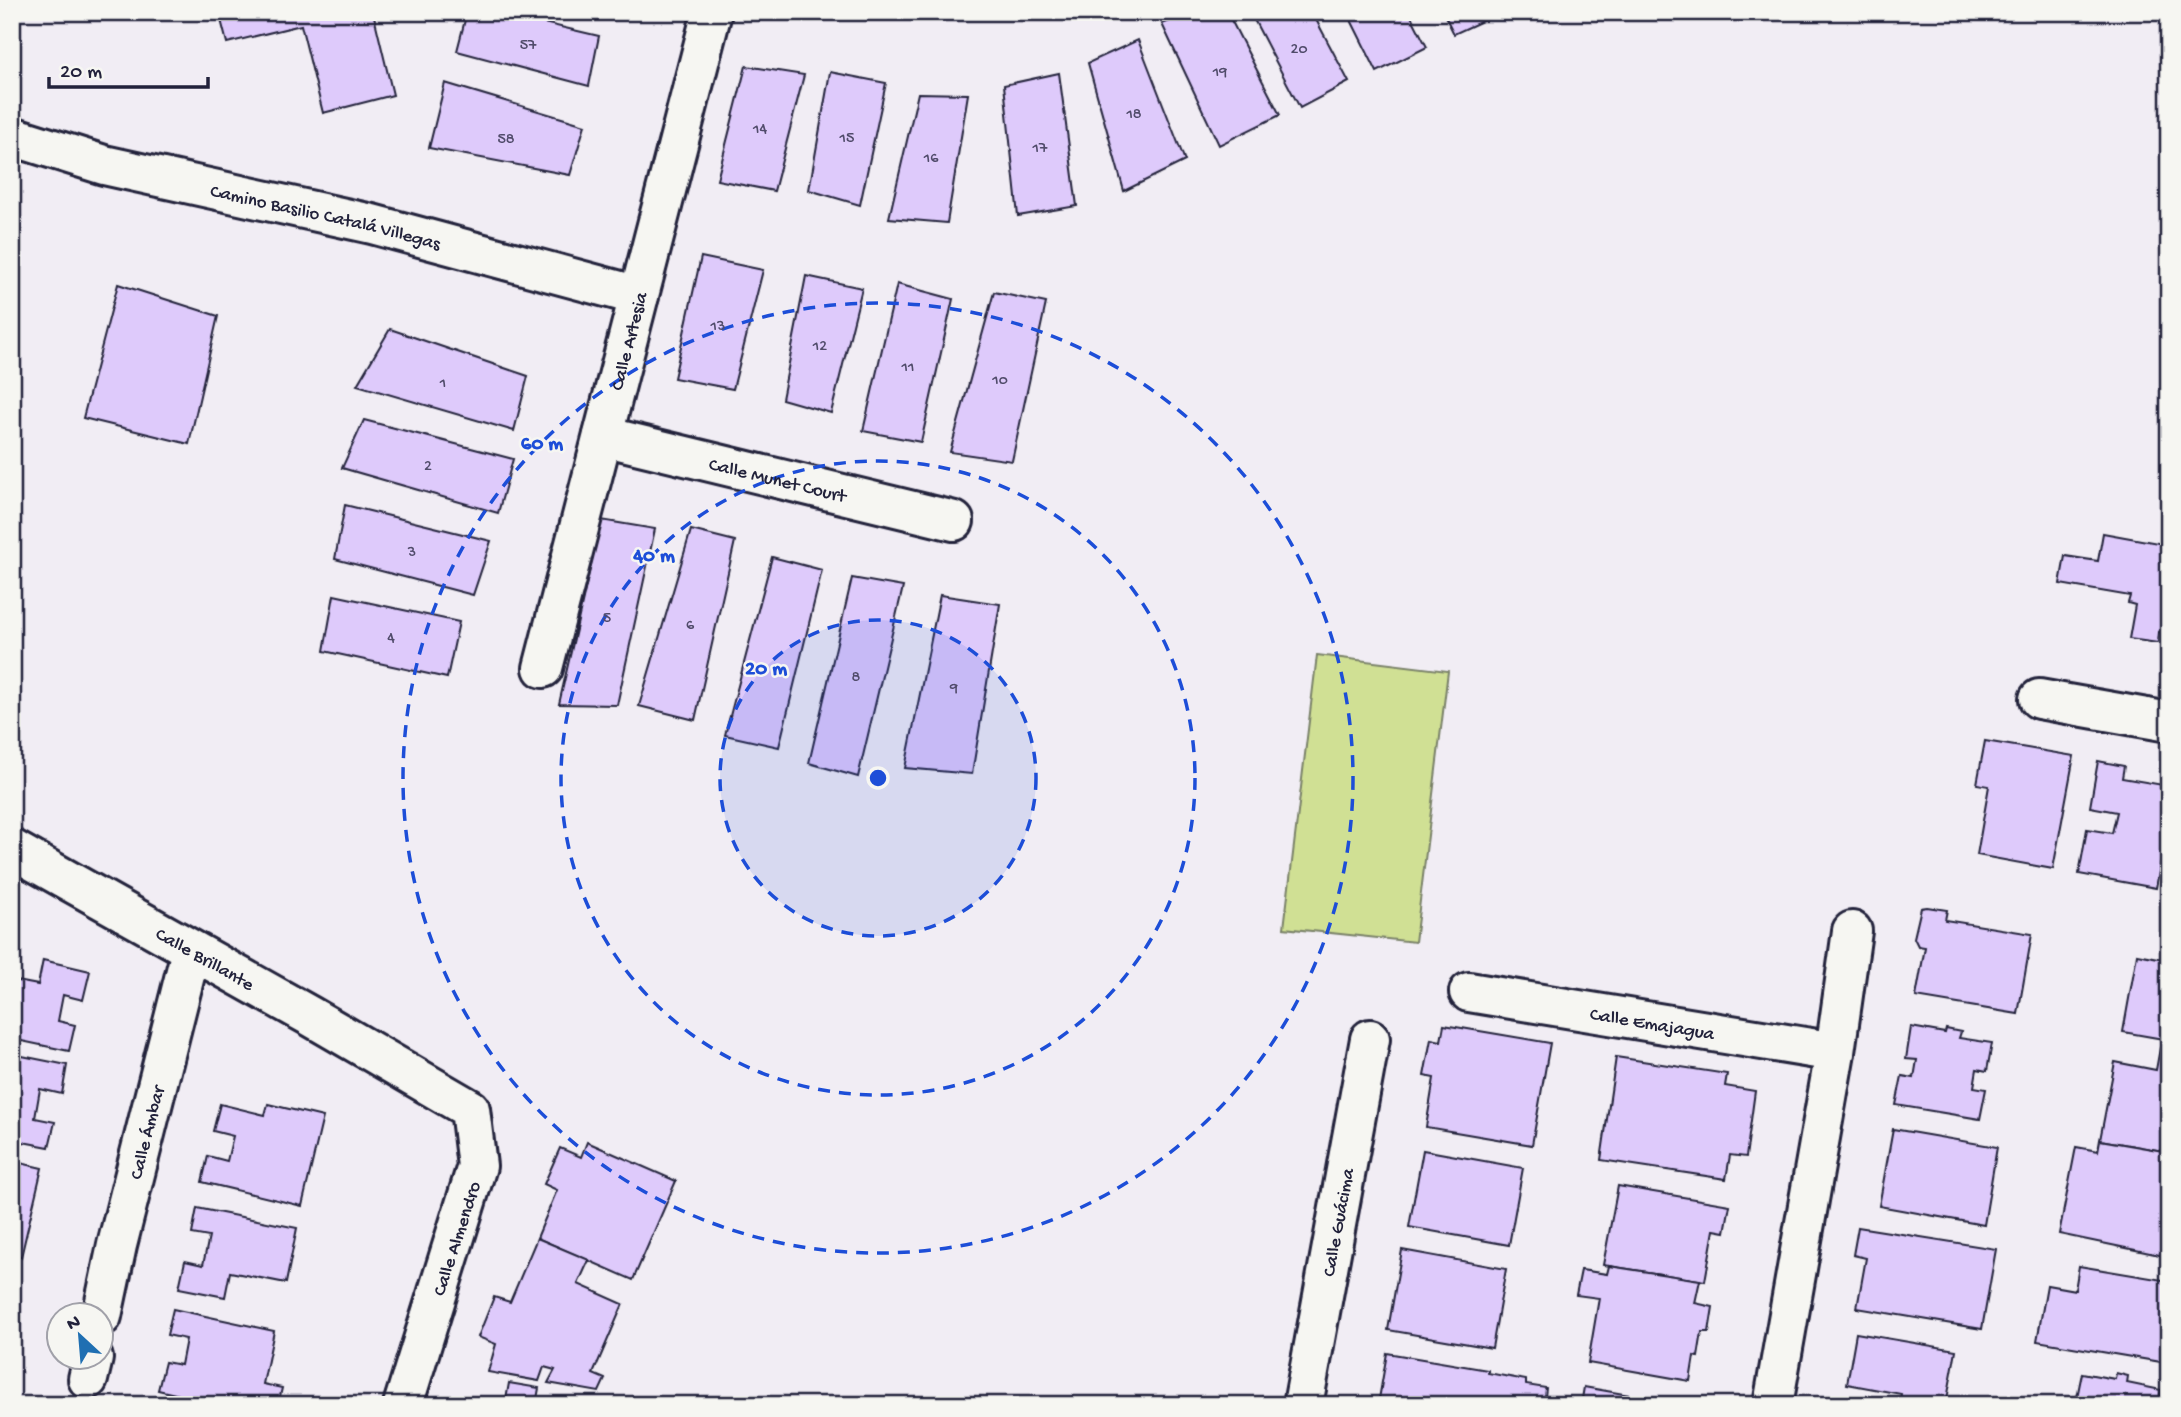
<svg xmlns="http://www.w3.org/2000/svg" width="2181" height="1417" viewBox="0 0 2181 1417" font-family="'Gochi Hand',sans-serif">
	<rect width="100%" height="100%" fill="#f1edf4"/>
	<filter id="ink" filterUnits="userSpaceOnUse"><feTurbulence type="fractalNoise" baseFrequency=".0143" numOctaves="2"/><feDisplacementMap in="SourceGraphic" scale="14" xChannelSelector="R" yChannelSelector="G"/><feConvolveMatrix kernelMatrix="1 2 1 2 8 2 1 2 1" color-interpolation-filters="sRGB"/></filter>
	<g filter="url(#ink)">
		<path fill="#d0e094" stroke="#798168" stroke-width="2" d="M1317 655 1448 671 1415 942 1284 928Z"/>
		<g fill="#decafb" stroke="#22223b" stroke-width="2">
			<path d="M219 12H373L393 95 323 113 301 25 227 43Z"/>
			<path d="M467 12H497L599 36 589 86 457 51Z"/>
			<path d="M1193 12H1227L1280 115 1219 145 1162 24Z"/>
			<path d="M1250 12H1312L1349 82 1300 108Z"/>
			<path d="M1347 12H1409L1427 47 1377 72Z"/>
			<path d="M1443 12H1502L1454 34Z"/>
			<path d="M1138 40 1185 161 1124 191 1088 63Z"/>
			<path d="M746 66 804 75 774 191 717 180Z"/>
			<path d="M830 72 886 83 860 205 809 190Z"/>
			<path d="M1059 73 1077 206 1018 216 1004 85Z"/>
			<path d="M445 83 585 125 570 175 429 148Z"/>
			<path d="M918 93 968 94 947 223 889 218Z"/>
			<path d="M701 257 763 270 733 389 674 378Z"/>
			<path d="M806 276 862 288 831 413 782 399Z"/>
			<path d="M118 284 218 316 189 444 83 418Z"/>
			<path d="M897 284 953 299 921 442 863 431Z"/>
			<path d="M994 292 1046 303 1012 461 950 452Z"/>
			<path d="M390 329 528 376 514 431 357 385Z"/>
			<path d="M364 420 513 459 498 513 342 468Z"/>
			<path d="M345 505 491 541 473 595 335 559Z"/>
			<path d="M601 520 655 529 617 705 559 704Z"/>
			<path d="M691 530 735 541 695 720 639 706Z"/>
			<path d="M2103 533 2169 545V633L2159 632 2158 643 2129 639 2135 605 2128 603 2130 596 2060 584 2065 556 2098 561Z"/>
			<path d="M772 557 822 570 779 747 725 735Z"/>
			<path d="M852 578 903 587 858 777 809 763Z"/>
			<path d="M334 595 459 622 447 678 324 651Z"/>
			<path d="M940 595 1000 604 972 774 905 768Z"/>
			<path d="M1985 741 2074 756 2053 869 1977 855 1989 786 1977 784Z"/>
			<path d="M2098 761 2124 766 2122 778 2169 786V817L2156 888 2079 874 2087 829 2112 833 2117 812 2090 807Z"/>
			<path d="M1927 907 1947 910 1945 920 2032 934 2018 1014 1916 997 1925 947 1918 946 1914 938 1921 908Z"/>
			<path d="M2137 954 2169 960V1040L2123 1032Z"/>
			<path d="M43 960 90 971 83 1000 63 995 58 1021 75 1025 69 1051 12 1039V980L38 985Z"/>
			<path d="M1444 1025 1550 1043 1532 1145 1426 1127 1434 1078 1424 1076 1431 1039 1441 1041Z"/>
			<path d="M1911 1027 1945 1033 1946 1029 1961 1032 1959 1038 1992 1043 1987 1071 1977 1069 1974 1087 1986 1089 1980 1119 1896 1105 1902 1076 1914 1078 1917 1060 1906 1059Z"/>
			<path d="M2160 1048 2169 1050V1152L2100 1140 2115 1062 2156 1070Z"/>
			<path d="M12 1054 67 1065 62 1094 40 1089 35 1118 55 1122 49 1147 12 1140Z"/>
			<path d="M1616 1057 1727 1074 1725 1086 1755 1091 1746 1157 1730 1155 1726 1179 1601 1160Z"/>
			<path d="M220 1104 265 1115 268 1104 323 1117 302 1206 202 1182 208 1156 227 1161 233 1136 213 1131Z"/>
			<path d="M1893 1129 1997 1147 1984 1225 1879 1206Z"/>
			<path d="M2100 1140 2169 1152V1257L2059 1234 2076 1147 2098 1151Z"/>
			<path d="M587 1142 676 1181 633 1280 537 1238 557 1190 544 1184 560 1148 581 1157Z"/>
			<path d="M1423 1150 1523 1168 1509 1245 1409 1227Z"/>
			<path d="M12 1161 42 1168 21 1257 12 1255Z"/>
			<path d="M1618 1186 1730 1205 1725 1232 1714 1230 1705 1281 1603 1265Z"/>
			<path d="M197 1208 297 1228 286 1283 230 1272 225 1297 179 1288 185 1261 203 1265 209 1237 192 1234Z"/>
			<path d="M1858 1227 1996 1249 1982 1329 1857 1308 1866 1258 1853 1255Z"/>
			<path d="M537 1238 589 1260 578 1284 623 1304 593 1374 605 1379 599 1392 548 1383 555 1370 544 1367 539 1381 488 1372 496 1344 478 1337 494 1297 510 1302Z"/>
			<path d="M1402 1250 1506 1269 1492 1348 1388 1330Z"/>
			<path d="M1609 1266 1700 1280 1695 1303 1713 1307 1709 1332H1702L1698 1357 1694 1356 1690 1381 1588 1363 1599 1298 1576 1295 1581 1270 1607 1274Z"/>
			<path d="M2079 1266 2169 1281V1349L2167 1363 2037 1341 2047 1285 2075 1290Z"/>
			<path d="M173 1309 274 1331 263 1384 282 1388 278 1405H210V1402L158 1390 165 1362 181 1365 186 1339 167 1335Z"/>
			<path d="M1856 1333 1956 1350 1946 1405H1899L1901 1394 1847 1384Z"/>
			<path d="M1387 1353 1488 1370V1373L1526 1380V1385L1546 1388 1544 1405H1378Z"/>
			<path d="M2082 1373 2115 1379 2116 1373 2128 1376 2127 1383 2161 1390 2158 1405H2084L2076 1402Z"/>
			<path d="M509 1383 539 1388 536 1405H505Z"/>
			<path d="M1584 1387 1686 1405H1581Z"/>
		</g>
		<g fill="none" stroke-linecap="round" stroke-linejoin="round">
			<g stroke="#22223b" stroke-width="44">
				<g id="minor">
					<path id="s1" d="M12 136 104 165 372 224 639 296"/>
					<path id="s2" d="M603 436 954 521"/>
					<path id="s3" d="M543 668 712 12"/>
					<path d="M2039 699 2169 722"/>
					<path id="s4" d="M12 849 310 1016 470 1109 477 1166 403 1405"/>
					<path id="s5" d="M1469 992 1835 1052"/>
					<path id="s6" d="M102 1316 117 1245 191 951"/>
					<path d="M88 1379 93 1358"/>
					<path id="s7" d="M1303 1405 1370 1039"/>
					<path d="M1773 1405 1835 1052 1852 931"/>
				</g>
			</g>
			<use href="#minor" stroke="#f6f6f2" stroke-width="38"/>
		</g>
	</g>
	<circle cx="878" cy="778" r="158" fill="#1d4ed8" fill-opacity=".12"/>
	<g fill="none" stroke="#1d4ed8" stroke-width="3.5" stroke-dasharray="12 9">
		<circle cx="878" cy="778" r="158"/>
		<circle cx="878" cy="778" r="317"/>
		<circle cx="878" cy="778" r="475"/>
	</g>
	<g text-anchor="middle" stroke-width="5" stroke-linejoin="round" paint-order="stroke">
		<g font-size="16" fill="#514c6b">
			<text x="528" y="49">57</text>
			<text x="1299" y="53">20</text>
			<text x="1220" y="76">19</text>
			<text x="1134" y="118">18</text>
			<text x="760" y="133">14</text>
			<text x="847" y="142">15</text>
			<text x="506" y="143">58</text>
			<text x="1040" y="152">17</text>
			<text x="931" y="162">16</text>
			<text x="718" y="330">13</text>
			<text x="820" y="350">12</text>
			<text x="908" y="371">11</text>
			<text x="1000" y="384">10</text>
			<text x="443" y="387">1</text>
			<text x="428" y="470">2</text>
			<text x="412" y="556">3</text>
			<text x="607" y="622">5</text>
			<text x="690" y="629">6</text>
			<text x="391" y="642">4</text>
			<text x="856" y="681">8</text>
			<text x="954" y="692">9</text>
		</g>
		<g font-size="19" fill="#22223b" stroke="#f6f6f2">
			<text dy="7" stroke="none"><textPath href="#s1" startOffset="324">Camino Basilio Catalá Villegas</textPath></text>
			<text dy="7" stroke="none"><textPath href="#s3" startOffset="338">Calle Artesia</textPath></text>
			<text dy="7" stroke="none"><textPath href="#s2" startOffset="180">Calle Munet Court</textPath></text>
			<text dy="7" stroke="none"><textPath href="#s4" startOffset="222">Calle Brillante</textPath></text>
			<text dy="7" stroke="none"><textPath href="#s5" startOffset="186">Calle Emajagua</textPath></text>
			<text dy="7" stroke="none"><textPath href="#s6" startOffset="189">Calle Ámbar</textPath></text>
			<text dy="7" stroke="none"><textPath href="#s7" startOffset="186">Calle Guácima</textPath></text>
			<text transform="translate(455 1238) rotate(-72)" y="7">Calle Almendro</text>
		</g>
	</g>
	<circle cx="878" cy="778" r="10" fill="#1d4ed8" stroke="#f6f6f2" stroke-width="3.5"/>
	<g font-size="21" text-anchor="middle" font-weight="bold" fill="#1d4ed8" stroke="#f6f6f2" stroke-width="5" stroke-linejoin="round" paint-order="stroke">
		<text x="542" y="449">60 m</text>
		<text x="654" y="561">40 m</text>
		<text x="766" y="674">20 m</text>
	</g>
	<rect width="2181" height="1417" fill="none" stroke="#f6f6f2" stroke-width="42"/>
	<rect x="21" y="21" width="2139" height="1375" fill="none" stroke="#22223b" stroke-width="2.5" filter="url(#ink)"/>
	<g transform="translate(80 1336) rotate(334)"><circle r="33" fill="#f6f6f2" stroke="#a1a1a9" stroke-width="2"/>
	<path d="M0-5L12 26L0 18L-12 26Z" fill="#1f6fb2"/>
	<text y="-10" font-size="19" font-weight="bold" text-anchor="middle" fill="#22223b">N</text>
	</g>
	<path d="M49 77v10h159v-10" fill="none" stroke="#22223b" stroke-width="3.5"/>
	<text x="60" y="77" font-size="21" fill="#22223b" stroke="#f6f6f2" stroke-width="5" paint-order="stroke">20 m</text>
</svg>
